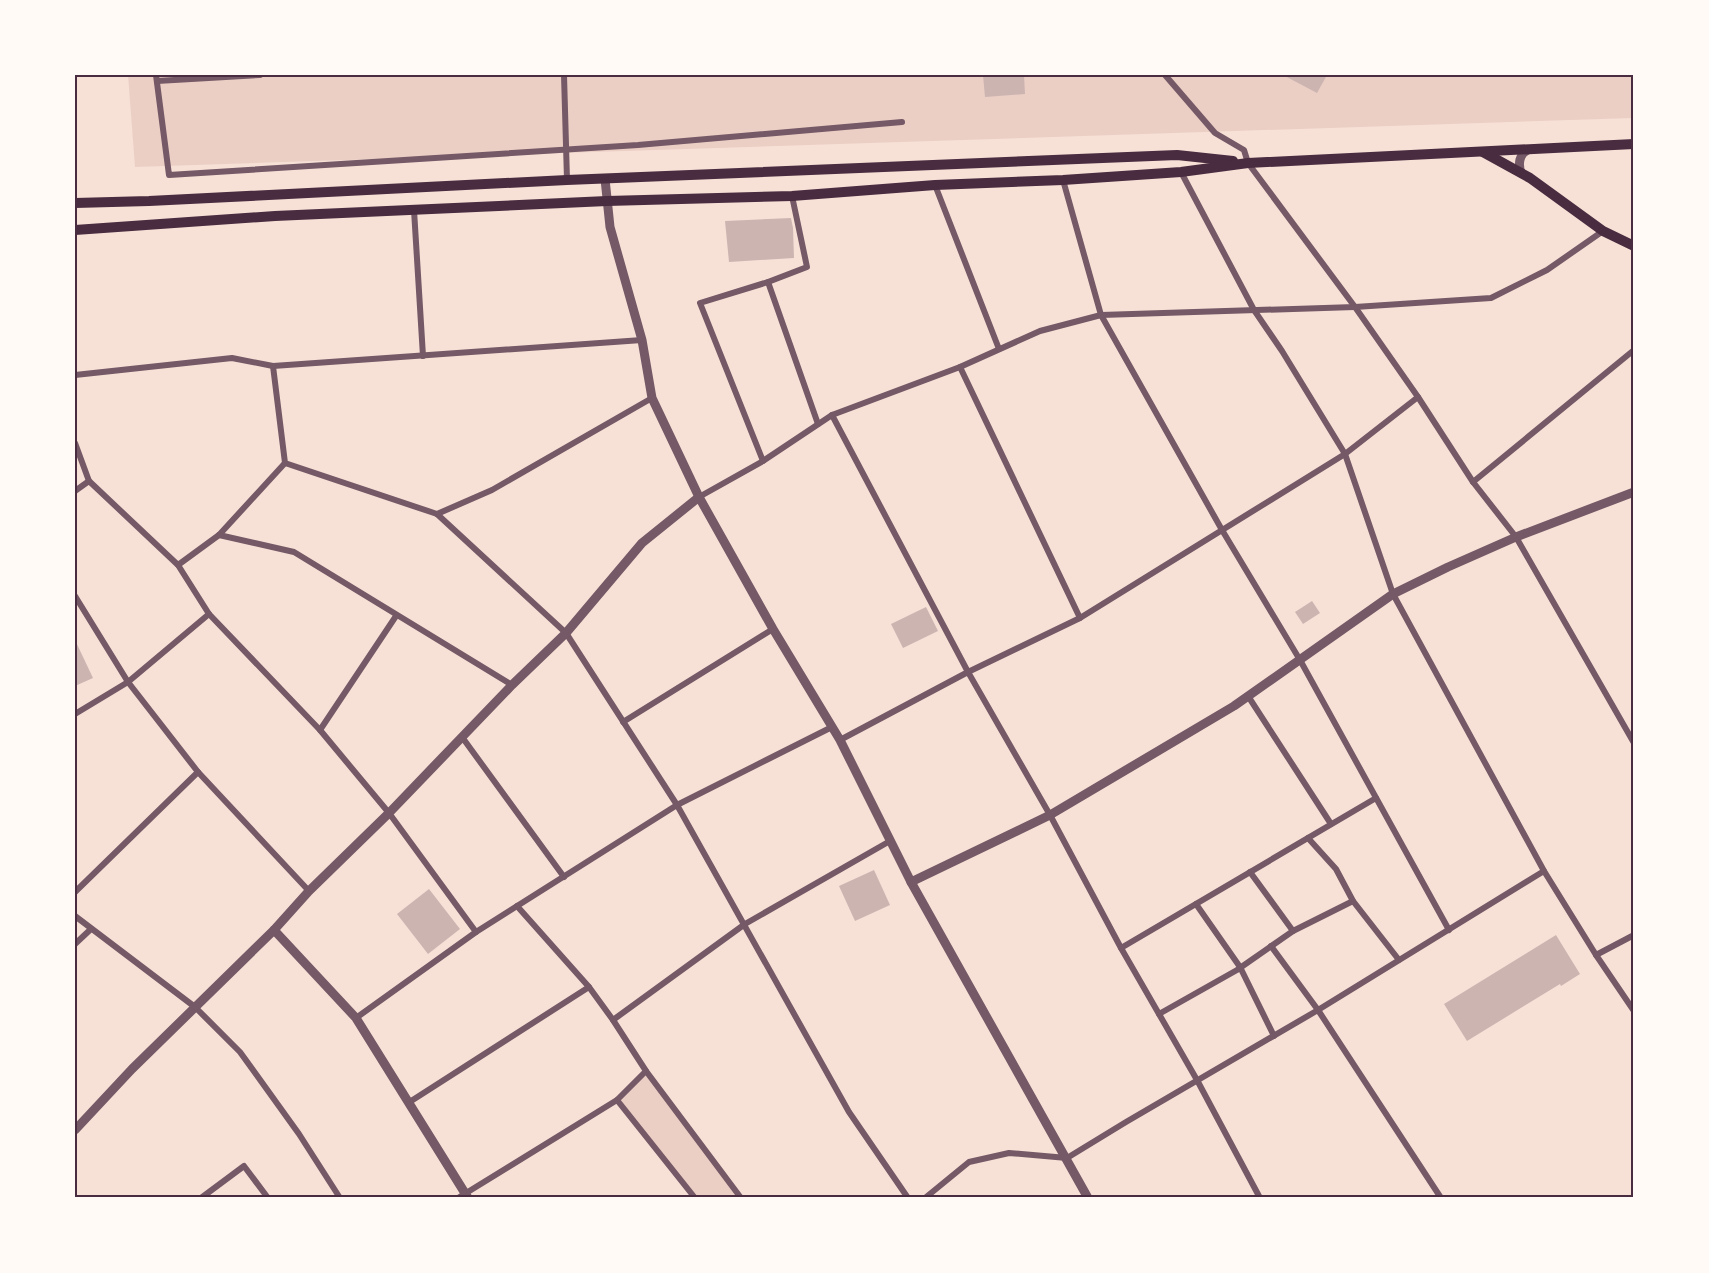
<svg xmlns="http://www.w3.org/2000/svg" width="1709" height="1273" viewBox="0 0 1709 1273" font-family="Ubuntu,sans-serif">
	<rect width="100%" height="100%" fill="#f7e1d7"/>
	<g fill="#ebcfc5">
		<path d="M128 75H1634V118L135 167Z"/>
		<path d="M646 1071 741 1198H695L617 1100Z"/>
	</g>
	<g fill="#ccb4b1">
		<path d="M983 75H1024L1025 94 985 97Z"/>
		<path d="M1283 75H1327L1317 93Z"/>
		<path d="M791 218 793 228 794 258 729 262 725 221Z"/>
		<path d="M1312 601 1320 613 1303 624 1295 612Z"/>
		<path d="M926 607 938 631 903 648 891 624Z"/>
		<path d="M75 640 93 678 75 686Z"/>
		<path d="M874 870 890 905 855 921 839 886Z"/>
		<path d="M429 889 460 929 428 954 397 914Z"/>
		<path d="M1556 935 1580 974 1561 986 1560 984 1467 1041 1444 1004Z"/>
	</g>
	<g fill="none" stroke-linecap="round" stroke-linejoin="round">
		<g stroke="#755966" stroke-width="6">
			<path d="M156 75 169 175 638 145 902 122"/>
			<path d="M564 75 567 180"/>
			<path d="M1165 75 1215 133 1244 150 1248 163 1355 307 1418 397 1473 482 1516 537 1634 743"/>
			<path d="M157 81 260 75"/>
			<path d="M1181 172 1254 310 1282 351 1345 454 1393 594 1544 871 1596 955 1634 1011"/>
			<path d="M1063 180 1101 315 1222 530 1300 660 1449 930"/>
			<path d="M935 185 999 349"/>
			<path d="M414 210 423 356"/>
			<path d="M768 282 818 424"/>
			<path d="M273 366 285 463 437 514 566 633 677 805 849 1112 908 1198"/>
			<path d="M960 367 1080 618"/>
			<path d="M75 375 232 358 273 366 642 340"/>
			<path d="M832 415 968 672 1050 815 1121 948 1197 1080 1260 1198"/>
			<path d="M75 443 89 481 178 565 209 614 320 730 389 813 476 932"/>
			<path d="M763 461 700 303 768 282 807 267 792 196"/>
			<path d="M1473 482 1634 350"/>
			<path d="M75 491 89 481"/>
			<path d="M699 497 763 461 832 415 960 367 1040 331 1101 315 1355 307 1491 298 1547 270 1603 231"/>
			<path d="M437 514 492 490 652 398"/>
			<path d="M219 535 294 552 512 685"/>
			<path d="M178 565 219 535 285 463"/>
			<path d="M75 596 128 682 198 772 309 891"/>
			<path d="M1248 696 1331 824"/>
			<path d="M75 714 128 682 209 614"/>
			<path d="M623 722 773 629"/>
			<path d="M320 730 396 616"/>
			<path d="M462 737 564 877"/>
			<path d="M840 740 968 672 1080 618 1345 454 1418 397"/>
			<path d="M1308 838 1336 869 1353 901 1399 960"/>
			<path d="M1250 872 1293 931"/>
			<path d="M75 892 198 772"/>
			<path d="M1196 904 1240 967 1274 1036"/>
			<path d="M517 906 589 987 613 1020 646 1071 741 1198"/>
			<path d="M75 916 195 1007 240 1052 299 1134 340 1198"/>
			<path d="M75 944 91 929"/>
			<path d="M1271 946 1318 1010 1441 1198"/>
			<path d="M1121 948 1376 798"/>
			<path d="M1596 955 1634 935"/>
			<path d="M1159 1014 1237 970 1293 931 1353 901"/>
			<path d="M356 1018 476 932 677 805 832 727"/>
			<path d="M613 1020 745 924 890 841"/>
			<path d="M617 1100 695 1198"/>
			<path d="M408 1103 589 987"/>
			<path d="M201 1198 244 1166 268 1198"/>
			<path d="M458 1198 617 1100 646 1071"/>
			<path d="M925 1198 969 1162 1009 1153 1067 1158 1126 1122 1318 1010 1544 871"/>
		</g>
		<g stroke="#755966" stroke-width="9">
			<path d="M1521 173C1518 164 1519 154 1528 150"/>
			<path d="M605 179 610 227 642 340 652 398 699 497 773 629 840 740 911 882 1088 1198"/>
			<path d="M911 882 1050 815 1234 706 1393 594 1448 567 1516 537 1634 492"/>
			<path d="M274 930 356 1018 468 1198"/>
			<path d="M75 1130 132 1069 274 930 309 891 389 813 512 685 566 633 642 543 699 497"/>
		</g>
		<g stroke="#4a2c40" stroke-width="10">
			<path d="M1483 152 1530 178 1603 231 1634 246"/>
			<path d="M75 203 149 201 567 180 1177 155 1233 161"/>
			<path d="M75 230 275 216 607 201 792 196 935 185 1063 180 1181 172 1248 163 1634 144"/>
		</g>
	</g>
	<rect width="1709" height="1273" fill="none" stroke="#fffaf5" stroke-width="153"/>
	<rect x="76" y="76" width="1556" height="1120" fill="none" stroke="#4a2c40" stroke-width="2"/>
</svg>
